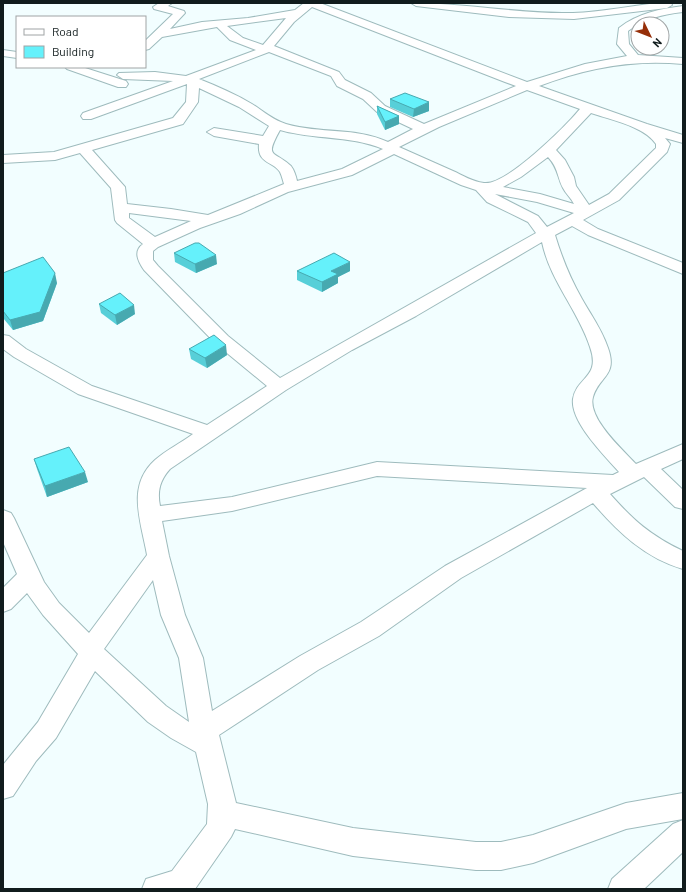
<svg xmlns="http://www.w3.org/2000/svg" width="686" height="892" viewBox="0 0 686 892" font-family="Barlow,sans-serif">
	<rect width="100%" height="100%" fill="#f2feff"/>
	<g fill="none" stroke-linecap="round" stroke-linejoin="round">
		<g stroke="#9ebbbd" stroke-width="2">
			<g id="minor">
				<path d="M159 3H172L168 6 184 11 185 13 170 29 202 22 248 18 295 10 304 3H320L527 82 585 64 627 56 617 44 619 28C638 13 660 9 683 6V12C663 14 644 19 628 31L629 44 638 55 683 58V64C632 59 586 68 539 86L647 124 683 135V143L665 138 670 144 667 152 619 200 583 220 598 229 683 263V274L588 235 572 226 555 235C562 258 570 278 582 299 591 315 602 330 608 348 618 376 599 376 593 397 587 418 623 450 636 464L683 444V459L661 469 683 490V509L675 507 644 477 610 494C633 520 651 536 683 551V569C645 558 618 532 593 503L461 578 379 636 318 670 219 735 236 803 353 828 476 842H501L533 835 626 803 683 793V819L626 829 533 863 501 870H476L353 856 235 829 231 837 195 889H142L146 879 172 871 207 824 208 804 196 752 171 738 148 722 95 671 56 738 36 761 13 796 3 799V765L38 722 78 654 43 615 27 593 11 609 3 612V588L17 574 3 542V510L11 513 14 518 44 582 59 603 89 633 147 555C141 521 126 486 155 460 166 450 181 443 193 434L78 394 14 357 3 349V335L9 336 26 349 92 386 207 425 267 386 216 344 144 270C138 261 133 251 143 244L117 223 115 220 111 188 80 153 55 160 3 163V155L54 152 173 118 186 102 187 84 91 119H83L81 116 83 113 173 81 123 79 117 75 119 73 155 72 186 76 256 50 230 40 217 27 162 37 149 49 145 50V41L173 14 154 9 153 7ZM312 7 505 82 516 86 424 124 385 106 371 93 345 80 339 72 274 46 294 22ZM286 18 263 45 243 38 227 26ZM269 52 331 76 337 86 363 99 377 112 413 129 388 142C356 127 320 134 286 124 273 120 263 111 252 104 235 94 217 86 199 79ZM199 88 239 107 269 126 263 136 214 128 207 132 214 136 259 144C257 164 273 161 280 172 282 176 283 181 284 184L208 215 171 209 127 204 125 187 92 150 183 124 198 102ZM527 90 580 109C566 126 506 186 484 183 473 182 462 175 453 171 435 163 417 155 399 147L439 127ZM591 113C611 120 644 126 656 144V148L609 194 589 205 576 186 574 177 565 160 556 150ZM280 130C314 140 350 135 383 149L342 169 297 181C296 176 294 170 291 166 274 150 264 159 280 130ZM394 154 461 185 476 190 487 202 528 222 536 233 280 378 228 336 158 266 153 260V251L158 247 200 228 240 214 288 192 352 175ZM548 157C559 169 557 177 563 188 566 194 571 198 574 204L540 194 503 187 521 177ZM495 194 537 202 574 213 547 227 538 216ZM129 213 191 221 155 237 129 218ZM542 242C550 281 578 310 590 347 601 378 577 376 573 399 570 422 605 456 619 472L613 475 377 462 232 497 160 506C157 491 160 480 170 469L286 390 352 350 416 316ZM377 476 587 488 445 566 361 622 300 656 212 711 203 658 185 615 169 556 162 521 232 511ZM153 580 161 615 179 658 189 722 166 706 104 649Z"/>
				<path d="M411 3C465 3 518 14 573 13 601 12 630 6 658 3H671L672 5 667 8 574 19 509 17 416 6Z"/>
				<path d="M3 50 17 52V58L3 56Z"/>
				<path d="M65 67H82L126 81 128 84 126 87H118L67 69Z"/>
				<path d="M683 820V852L644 889H608L612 879 673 824Z"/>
			</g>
		</g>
		<use href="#minor" fill="#fff" fill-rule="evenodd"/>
	</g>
	<g fill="#57cfd8">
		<path d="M390 99 429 111 413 117 390 107Z"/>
		<path d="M377 106 399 116V124L385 130 377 114Z"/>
		<path d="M174 253 217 264 196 273 175 262Z"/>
		<path d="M297 271H350L338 277V283L322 292 297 280Z"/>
		<path d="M3 273 57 283 43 321 13 330 3 318Z"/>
		<path d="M99 304 135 314 117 325 101 313Z"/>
		<path d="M189 349 227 355 207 368 191 359Z"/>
		<path d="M34 459 88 482 47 497 37 469Z"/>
	</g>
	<g fill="#47a9b0">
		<path d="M429 102V111L413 117 414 109Z"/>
		<path d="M399 116V124L385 130V122Z"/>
		<path d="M216 255 217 264 196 273 195 264Z"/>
		<path d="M350 262V271L338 277V283L322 292V282L331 271Z"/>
		<path d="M55 273 57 283 43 321 13 330 10 320Z"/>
		<path d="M134 305 135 314 117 325 115 315Z"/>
		<path d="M226 345 227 355 207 368 205 358Z"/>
		<path d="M85 472 88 482 47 497 45 486Z"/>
	</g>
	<g fill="#65f1fb" stroke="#47a9b0">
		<path d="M405 93 429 102 414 109 390 99Z"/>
		<path d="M377 106 399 116 385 122Z"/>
		<path d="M195 243H199L216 255 195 264 174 253Z"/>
		<path d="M334 253 350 262 331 271 338 274 322 282 297 271Z"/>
		<path d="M43 257 55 273 40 312 10 320 3 311V273Z"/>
		<path d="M120 293 134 305 115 315 99 304Z"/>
		<path d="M214 335 226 345 205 358 189 349Z"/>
		<path d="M69 447 85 472 45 486 34 459Z"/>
	</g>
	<rect width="686" height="892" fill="none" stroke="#111c1d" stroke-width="8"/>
	<rect x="16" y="16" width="130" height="52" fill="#ffffff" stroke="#a0a4a5"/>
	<rect x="24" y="29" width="20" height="6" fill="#ffffff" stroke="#a0a4a5"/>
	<text x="52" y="36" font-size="12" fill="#111c1d">Road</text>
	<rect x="24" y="46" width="20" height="12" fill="#65f1fb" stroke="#a0a4a5"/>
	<text x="52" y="56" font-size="12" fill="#111c1d">Building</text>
	<g transform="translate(650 36) rotate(133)"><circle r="19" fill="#ffffff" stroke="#a0a4a5"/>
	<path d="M0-3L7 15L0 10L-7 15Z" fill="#962f09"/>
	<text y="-6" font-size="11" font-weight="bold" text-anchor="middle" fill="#111c1d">N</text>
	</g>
</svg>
